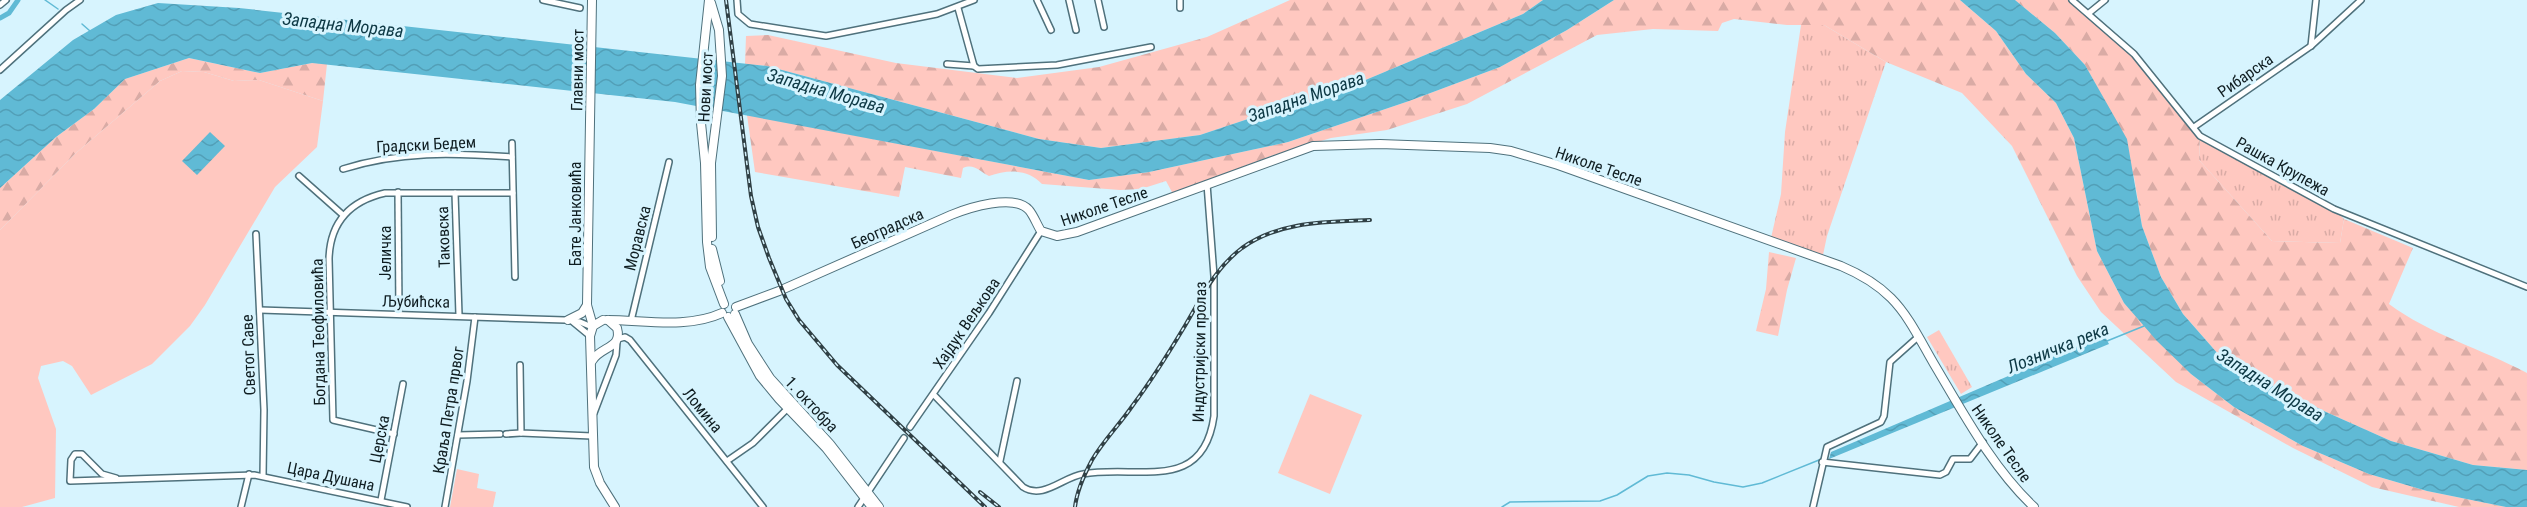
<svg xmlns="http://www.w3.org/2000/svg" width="2527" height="507" viewBox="0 0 2527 507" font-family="'Roboto Condensed',sans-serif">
	<defs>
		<pattern id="grass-tufts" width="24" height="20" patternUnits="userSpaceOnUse" patternTransform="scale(1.5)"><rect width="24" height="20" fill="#ffc8c0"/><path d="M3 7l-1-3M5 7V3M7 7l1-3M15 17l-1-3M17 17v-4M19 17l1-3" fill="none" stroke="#d9aba5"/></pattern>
		<pattern id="forest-firs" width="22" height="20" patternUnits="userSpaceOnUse" patternTransform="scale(1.5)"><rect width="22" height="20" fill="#ffc8c0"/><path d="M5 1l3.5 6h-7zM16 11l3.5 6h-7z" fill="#d9aba5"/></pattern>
		<pattern id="water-waves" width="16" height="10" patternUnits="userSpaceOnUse" patternTransform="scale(1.5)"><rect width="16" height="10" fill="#60bad5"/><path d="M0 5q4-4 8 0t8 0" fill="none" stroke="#529fb7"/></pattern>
	</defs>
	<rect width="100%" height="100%" fill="#d7f4fe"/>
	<g fill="url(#grass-tufts)">
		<path d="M1801 25H1824L1886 62 1827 236 1823 255 1771 238 1781 194 1785 132Z"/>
		<path d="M2200 136 2334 209 2344 219 2340 243 2272 241 2199 160Z"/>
		<path d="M1939 330 1972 387 1961 394 1927 337Z"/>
	</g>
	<g fill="url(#forest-firs)">
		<path d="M1290 0H1543L1523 14 1313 102 1257 116 1200 135 1101 148 1039 139 767 66 745 64 746 36 768 35 896 63 1017 78 1099 67 1207 37Z"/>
		<path d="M1614 0H1960L1996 31 2026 74 2056 103 2074 138 2097 251 2124 303 2191 374 2234 407 2303 446 2369 474 2427 491 2506 507H2459L2372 487 2293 448 2176 382 2101 312 2077 276 2012 146 1962 93 1886 62 1824 25H1787L1734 19 1722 23 1718 31 1653 29 1597 35 1467 104 1387 130 1331 138 1271 156 1173 194 1166 181 1141 189 1120 190 1042 184C1027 168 1007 170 989 176 979 171 974 163 963 168L961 178 905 167 899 197 755 172 747 115 1089 180 1149 172 1288 142 1409 101 1500 67 1567 30Z"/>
		<path d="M2015 0H2072L2133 54 2200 136 2199 160 2272 241 2340 243 2344 219 2413 248 2389 304C2429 334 2482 349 2527 373V470L2473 465 2391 441 2326 412 2226 363 2183 314 2161 277 2142 226 2134 177 2102 96 2085 65 2055 33Z"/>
		<path d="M189 58 260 73 312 63 327 64 323 101 259 80 234 81 204 72 182 71 160 81 76 153 0 230V188L56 137 94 109 125 79Z"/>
		<path d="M1769 252 1796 258 1787 290 1778 336 1756 331 1766 289Z"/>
	</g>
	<g fill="#ffc8c0">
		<path d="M182 71 204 72 234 81 259 80 323 101 317 147 275 187 205 305 190 326 152 364 91 395 72 366 63 361 41 366 38 378 56 429 55 498 22 507H0V230L76 153 160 81Z"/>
		<path d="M1310 394 1362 415 1330 494 1278 473Z"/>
		<path d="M457 469 479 474 477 488 496 492 493 507H450Z"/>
	</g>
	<g fill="url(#water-waves)">
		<path d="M1543 0H1614L1567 30 1500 67 1409 101 1288 142 1149 172 1089 180 675 102 312 63 260 73 189 58 125 79 94 109 56 137 0 188V100L73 40 116 15 158 3 239 8 767 66 1039 139 1101 148 1200 135 1257 116 1313 102 1523 14Z"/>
		<path d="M1960 0H2015L2055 33 2085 65 2127 139 2142 226 2161 277 2183 314 2226 363 2326 412 2391 441 2473 465 2527 470V507H2506L2427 491 2369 474 2303 446 2234 407 2191 374 2157 341 2124 303 2097 251 2074 138 2056 103 2026 74 1996 31Z"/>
		<path d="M210 132 225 146 197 175 182 161Z"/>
		<path d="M2104 335 2109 344 1829 459 1831 452Z"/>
	</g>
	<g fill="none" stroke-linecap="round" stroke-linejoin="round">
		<g stroke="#60bad5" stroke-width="1.5">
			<path d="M45 0 58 9"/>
			<path d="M82 24 90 31"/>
			<path d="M2107 341 2144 326"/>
			<path d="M1502 507 1510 502 1600 501 1617 495 1648 476 1667 473 1689 475 1714 482 1743 487 1762 483 1819 460"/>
		</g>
		<path stroke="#60bad5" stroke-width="5" d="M0 18 9 13 18 0"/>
		<g stroke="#4f717c" stroke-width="8">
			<g id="street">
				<path d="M543 0 580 8"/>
				<path d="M737 0 738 14 750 24 826 36 937 14 974 0"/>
				<path d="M1037 0 1051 30"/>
				<path d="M1069 0 1076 30"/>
				<path d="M1098 0 1104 27"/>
				<path d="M2072 0 2134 54 2200 136 2334 209 2527 287"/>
				<path d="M0 5 6 0"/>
				<path d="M958 8 974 66"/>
				<path d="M1180 8V0"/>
				<path d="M2089 13 2105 0"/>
				<path d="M2311 46 2316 0"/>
				<path d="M947 64 974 66 978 69 1057 65 1151 47"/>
				<path d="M0 70 66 10 80 0"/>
				<path d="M2194 127 2311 46 2361 0"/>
				<path d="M512 143 515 277"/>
				<path d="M343 169C400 151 453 153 512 157"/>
				<path d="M299 176 343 215"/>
				<path d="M398 192 399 313"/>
				<path d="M455 193 459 315"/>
				<path d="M256 234 264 410 263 476"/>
				<path d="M260 310 565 320 580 322 592 327"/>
				<path d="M631 321 669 162"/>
				<path d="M573 322 590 336"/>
				<path d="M618 339 625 337 630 340 763 507"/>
				<path d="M520 365 521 433 592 436"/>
				<path d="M934 395 1023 487C1043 500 1063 477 1083 474 1137 464 1203 495 1214 416V276L1207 184"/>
				<path d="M594 413 616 355 617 342"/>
				<path d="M910 427 989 313 1041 231"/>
				<path d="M394 434 333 420 329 259C330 222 350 201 385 193H513"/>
				<path d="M506 434 521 433"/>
				<path d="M458 435 500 434"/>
				<path d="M727 461 753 443 789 407"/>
				<path d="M1000 461 1017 381"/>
				<path d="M1822 462 1940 475 1946 472 1953 459H1970L1983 442"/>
				<path d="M116 478 102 474 82 454H75L71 460 70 481 254 475 407 507"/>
				<path d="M381 500 403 384"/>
				<path d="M241 507 249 474"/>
				<path d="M445 507 467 381 475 317"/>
				<path d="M858 507 904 438"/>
				<path d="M1813 507 1827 447 1881 422 1884 416 1890 362 1918 337"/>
			</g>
		</g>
		<g stroke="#4f717c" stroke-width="10">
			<g id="secondary">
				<path d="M592 0 587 305 593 326"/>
				<path d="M709 0 700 85 701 123 705 163 707 242 710 267 724 304"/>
				<path d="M711 3 719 30 722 76 711 163 712 237"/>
				<path d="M712 249 720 281"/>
				<path d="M736 307 779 291 951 215C968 208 1014 193 1029 210 1034 216 1037 225 1041 231L1057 236 1077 232 1313 146 1380 144 1490 148 1511 151 1558 165 1841 266C1860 274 1877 284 1891 298 1909 316 1921 342 1934 364 1962 411 1993 469 2034 507"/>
				<path d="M735 314 748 344 770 378 830 444 879 507"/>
				<path d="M728 317 760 376 779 399 826 448 871 506"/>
				<path d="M568 320 582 313 587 305"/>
				<path d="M603 320 593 326 590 336 594 467 600 483 615 507"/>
				<path d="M607 320C644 320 687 329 722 313"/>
				<path d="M592 361C600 346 623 349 617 328L608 320"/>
			</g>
		</g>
		<use href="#street" stroke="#fff" stroke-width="5"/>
		<use href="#secondary" stroke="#fff" stroke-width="8"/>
		<g stroke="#304045" stroke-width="4">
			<g id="rail">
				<path d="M726 0 751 196 758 227 769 258 786 299 799 320 837 365 985 507"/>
				<path d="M980 492 999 507"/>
				<path d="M1075 507C1077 490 1084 475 1092 460 1104 440 1120 424 1133 405 1151 381 1168 354 1183 329 1201 299 1214 269 1242 248 1280 221 1325 222 1370 220"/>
			</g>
		</g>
		<use href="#rail" stroke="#d7f4fe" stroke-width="1.5" stroke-dasharray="4.5" stroke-linecap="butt"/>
	</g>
	<g text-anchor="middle" stroke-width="6" stroke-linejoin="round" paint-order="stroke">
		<g font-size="16" fill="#0f1d21" stroke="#d7f4fe">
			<text transform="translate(577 70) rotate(-89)" y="6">Главни мост</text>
			<text transform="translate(2245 75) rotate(-35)" y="6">Рибарска</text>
			<text transform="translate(705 87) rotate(-87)" y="6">Нови мост</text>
			<text transform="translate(426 144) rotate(-3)" y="6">Градски Бедем</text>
			<text transform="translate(1599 166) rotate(19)" y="6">Николе Тесле</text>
			<text transform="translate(2283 166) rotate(29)" y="6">Рашка Крупежа</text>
			<text transform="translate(1104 206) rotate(-19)" y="6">Николе Тесле</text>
			<text transform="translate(575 214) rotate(-90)" y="6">Бате Јанковића</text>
			<text transform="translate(887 228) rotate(-24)" y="6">Београдска</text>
			<text transform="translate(443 237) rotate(-92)" y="6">Таковска</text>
			<text transform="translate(637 238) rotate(-76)" y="6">Моравска</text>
			<text transform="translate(385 253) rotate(-90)" y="6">Јеличка</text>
			<text transform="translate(416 301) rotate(1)" y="6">Љубићска</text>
			<text transform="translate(966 323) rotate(-56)" y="6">Хајдук Вељкова</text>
			<text transform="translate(318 332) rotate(-91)" y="6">Богдана Теофиловића</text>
			<text transform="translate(1199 352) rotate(-89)" y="6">Индустријски пролаз</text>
			<text transform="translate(248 355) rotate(-92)" y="6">Светог Саве</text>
			<text transform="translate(812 404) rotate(47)" y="6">1. октобра</text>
			<text transform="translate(448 410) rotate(-81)" y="6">Краља Петра првог</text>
			<text transform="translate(703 410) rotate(51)" y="6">Ломина</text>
			<text transform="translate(379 439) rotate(-79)" y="6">Церска</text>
			<text transform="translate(2002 443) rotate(55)" y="6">Николе Тесле</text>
			<text transform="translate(331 476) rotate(12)" y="6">Цара Душана</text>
		</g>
		<g font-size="18" font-style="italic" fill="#0d3844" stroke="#d7f4fe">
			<text transform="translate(343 25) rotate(6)" y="6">Западна Морава</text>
			<text transform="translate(826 91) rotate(16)" y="6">Западна Морава</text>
			<text transform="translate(1306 97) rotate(-19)" y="6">Западна Морава</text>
			<text transform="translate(2058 348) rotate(-22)" y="6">Лозничка река</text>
			<text transform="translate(2270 385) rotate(32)" y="6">Западна Морава</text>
		</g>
	</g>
</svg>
